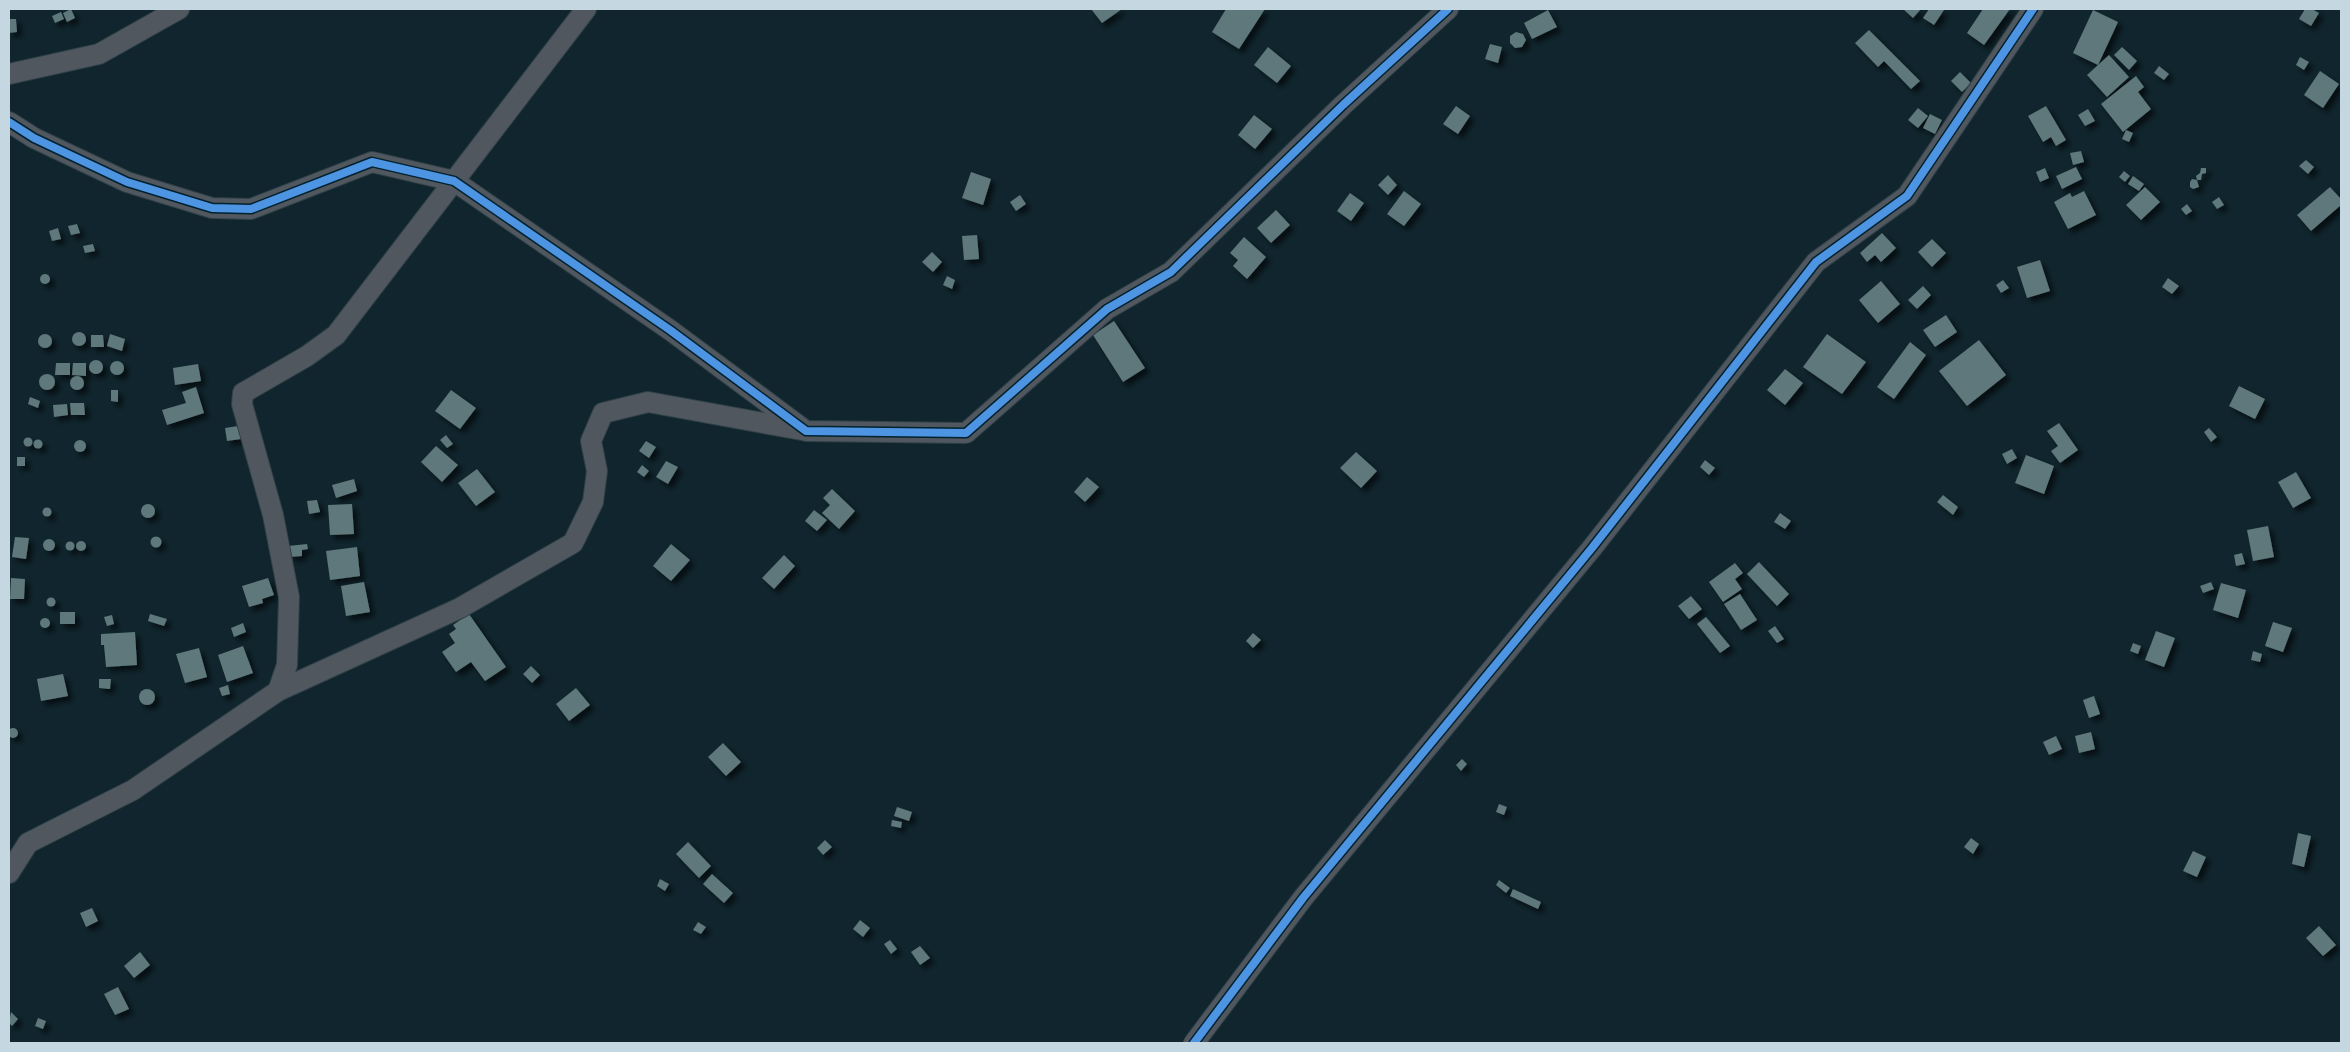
<svg xmlns="http://www.w3.org/2000/svg" width="2350" height="1052" viewBox="0 0 2350 1052" font-family="Helvetica,sans-serif">
	<defs>
		<filter id="shadow"><feDropShadow dx="4.5" dy="4.5" stdDeviation="2.5" flood-color="#0009"/></filter>
	</defs>
	<rect width="100%" height="100%" fill="#10252d"/>
	<g fill="#5e787b" filter="url(#shadow)">
		<path d="M71 9 75 18 67 22 63 13Z"/>
		<path d="M1091 9H1122L1102 23Z"/>
		<path d="M1226 9H1265L1239 49 1212 32Z"/>
		<path d="M1903 9H1921L1913 18Z"/>
		<path d="M1929 9 1944 10 1934 25 1923 18Z"/>
		<path d="M1983 9H2010L1984 45 1967 33Z"/>
		<path d="M2305 9H2312L2319 13 2311 26 2299 19Z"/>
		<path d="M1548 10 1557 27 1532 39 1524 23Z"/>
		<path d="M2093 10 2118 22 2098 65 2073 53Z"/>
		<path d="M61 12 64 19 55 23 52 16Z"/>
		<path d="M9 19H16L17 32 9 33Z"/>
		<path d="M1869 30 1920 81 1911 89 1884 61 1878 67 1855 43Z"/>
		<path d="M1516 32 1523 34 1526 40 1522 47 1515 48 1510 43V36Z"/>
		<path d="M1490 44 1502 47 1498 63 1485 59Z"/>
		<path d="M1268 47 1291 66 1277 83 1254 65Z"/>
		<path d="M2122 47 2137 61 2129 70 2114 55Z"/>
		<path d="M2109 55 2129 77 2107 97 2087 75Z"/>
		<path d="M2300 57 2309 62 2304 70 2296 65Z"/>
		<path d="M2159 66 2169 74 2164 80 2154 73Z"/>
		<path d="M2320 71 2339 84 2323 108 2304 95Z"/>
		<path d="M1960 72 1971 83 1962 92 1951 81Z"/>
		<path d="M2136 76 2144 87 2138 92 2151 109 2123 132 2101 104Z"/>
		<path d="M1456 106 1470 116 1458 134 1443 124Z"/>
		<path d="M2046 106 2066 140 2056 146 2051 137 2043 142 2028 116Z"/>
		<path d="M1918 108 1928 116 1918 128 1908 120Z"/>
		<path d="M2088 109 2095 121 2085 126 2078 115Z"/>
		<path d="M1930 114 1942 120 1935 134 1923 128Z"/>
		<path d="M1254 115 1272 129 1255 149 1238 135Z"/>
		<path d="M2126 130 2133 133 2129 142 2122 139Z"/>
		<path d="M2081 151 2084 162 2073 165 2070 153Z"/>
		<path d="M2306 160 2314 167 2308 174 2299 166Z"/>
		<path d="M2076 167 2082 179 2062 189 2056 176Z"/>
		<path d="M2045 168 2049 178 2040 182 2036 172Z"/>
		<path d="M2201 168H2206V173L2202 174 2201 180H2197L2199 187 2193 189 2190 187V182L2192 179 2197 180 2196 176 2200 173Z"/>
		<path d="M2124 171 2130 176 2125 182 2119 177Z"/>
		<path d="M971 172 991 179 983 205 962 198Z"/>
		<path d="M1388 175 1397 185 1388 195 1378 185Z"/>
		<path d="M2133 176 2144 184 2139 191 2128 184Z"/>
		<path d="M2145 187 2160 202 2141 220 2126 205Z"/>
		<path d="M2330 187 2341 199V205L2311 231 2297 215Z"/>
		<path d="M1404 191 1421 204 1404 226 1387 214Z"/>
		<path d="M2084 191 2096 215 2068 229 2054 202 2070 193 2072 197Z"/>
		<path d="M1350 193 1364 203 1351 221 1337 211Z"/>
		<path d="M1020 195 1026 204 1016 211 1010 202Z"/>
		<path d="M2219 197 2224 205 2217 209 2212 202Z"/>
		<path d="M2187 204 2192 211 2186 215 2181 209Z"/>
		<path d="M1276 210 1290 225 1271 243 1257 228Z"/>
		<path d="M77 224 80 233 71 235 68 226Z"/>
		<path d="M58 228 61 239 52 241 49 231Z"/>
		<path d="M1882 233 1896 248 1881 262 1875 255 1867 262 1860 253Z"/>
		<path d="M977 235 979 259 964 260 962 236Z"/>
		<path d="M1244 237 1266 257 1247 279 1233 266 1238 260 1230 253Z"/>
		<path d="M1932 239 1946 253 1932 267 1918 252Z"/>
		<path d="M93 244 95 251 85 253 83 246Z"/>
		<path d="M932 252 942 262 933 272 922 262Z"/>
		<path d="M2040 260 2050 291 2027 298 2017 267Z"/>
		<circle cx="45" cy="279" r="5"/>
		<path d="M947 276 955 280 952 289 943 285Z"/>
		<path d="M2168 278 2179 286 2172 294 2162 287Z"/>
		<path d="M2003 280 2009 288 2001 293 1996 285Z"/>
		<path d="M1881 281 1900 304 1878 323 1859 300Z"/>
		<path d="M1923 286 1931 295 1917 309 1908 300Z"/>
		<path d="M1946 315 1957 332 1935 347 1923 330Z"/>
		<path d="M1114 321 1145 368 1123 382 1093 335Z"/>
		<circle cx="79" cy="339" r="7"/>
		<path d="M110 334 125 339 122 351 107 346Z"/>
		<path d="M1827 334 1866 362 1842 394 1803 367Z"/>
		<circle cx="45" cy="341" r="7"/>
		<path d="M91 335H103L104 347H91Z"/>
		<path d="M1979 340 2006 375 1967 406 1939 371Z"/>
		<path d="M1910 342 1926 355 1894 399 1877 387Z"/>
		<circle cx="96" cy="367" r="7"/>
		<circle cx="117" cy="368" r="7"/>
		<path d="M56 363H70V375H55Z"/>
		<path d="M73 363H86V376L72 375Z"/>
		<path d="M198 364 201 381 175 385 173 368Z"/>
		<path d="M1785 369 1803 383 1785 405 1767 390Z"/>
		<circle cx="47" cy="382" r="8"/>
		<circle cx="77" cy="383" r="7"/>
		<path d="M2239 386 2265 399 2255 419 2229 406Z"/>
		<path d="M196 387 204 413 167 425 162 410 186 403 182 392Z"/>
		<path d="M111 390H118V402L111 401Z"/>
		<path d="M451 390 476 408 460 429 435 411Z"/>
		<path d="M30 397 40 401 38 408 28 404Z"/>
		<path d="M70 403H84L85 415H71Z"/>
		<path d="M67 404 68 415 54 417 53 405Z"/>
		<path d="M2059 423 2078 450 2060 463 2051 451 2058 446 2047 431Z"/>
		<path d="M238 426 241 439 227 441 225 428Z"/>
		<path d="M2209 428 2217 437 2211 442 2204 432Z"/>
		<path d="M446 435 453 444 447 448 440 440Z"/>
		<circle cx="28" cy="442" r="4.5"/>
		<circle cx="38" cy="444" r="4.5"/>
		<circle cx="80" cy="446" r="6"/>
		<path d="M646 441 656 447 649 458 639 451Z"/>
		<path d="M436 446 458 465 442 482 421 462Z"/>
		<path d="M2012 449 2017 458 2007 464 2002 454Z"/>
		<path d="M1356 452 1377 471 1361 488 1340 468Z"/>
		<path d="M2026 455 2054 466 2044 494 2015 483Z"/>
		<rect x="17" y="457" width="8" height="9"/>
		<path d="M1705 460 1715 468 1709 475 1700 467Z"/>
		<path d="M666 461 678 467 668 484 656 477Z"/>
		<path d="M642 465 649 471 644 477 637 472Z"/>
		<path d="M477 469 495 492 476 506 458 483Z"/>
		<path d="M2296 472 2311 498 2293 508 2278 482Z"/>
		<path d="M1087 477 1099 487 1085 502 1074 492Z"/>
		<path d="M354 479 357 491 336 498 332 485Z"/>
		<path d="M832 489 855 511 839 529 822 513 830 505 823 498Z"/>
		<path d="M1943 495 1958 507 1953 515 1937 502Z"/>
		<path d="M317 500 320 512 309 514 307 501Z"/>
		<circle cx="148" cy="511" r="7"/>
		<path d="M352 504 354 534 330 535 328 505Z"/>
		<circle cx="47" cy="512" r="4.5"/>
		<path d="M814 510 827 520 817 531 805 521Z"/>
		<path d="M1780 513 1791 521 1785 529 1774 522Z"/>
		<path d="M2268 526 2274 557 2253 561 2247 530Z"/>
		<circle cx="156" cy="542" r="5.5"/>
		<path d="M15 537 29 538 26 559 12 557Z"/>
		<circle cx="49" cy="545" r="6"/>
		<circle cx="81" cy="546" r="5"/>
		<circle cx="70" cy="546" r="4.5"/>
		<path d="M307 544 308 549 302 550V556L290 557 288 546Z"/>
		<path d="M671 544 690 560 671 581 653 566Z"/>
		<path d="M357 547 360 576 330 580 326 551Z"/>
		<path d="M2242 553 2245 564 2236 566 2234 555Z"/>
		<path d="M784 555 795 566 774 589 762 578Z"/>
		<path d="M1759 562 1789 594 1777 606 1747 574Z"/>
		<path d="M1735 563 1743 573 1735 579 1742 589 1723 602 1709 582Z"/>
		<path d="M11 578 25 579 24 599H10Z"/>
		<path d="M268 578 274 595 262 599 263 603 249 607 242 586Z"/>
		<path d="M364 582 370 612 346 616 341 586Z"/>
		<path d="M2211 582 2214 589 2203 593 2200 586Z"/>
		<path d="M2221 583 2246 590 2238 618 2213 610Z"/>
		<path d="M1740 594 1757 620 1741 630 1724 604Z"/>
		<path d="M1691 596 1702 609 1689 619 1678 606Z"/>
		<circle cx="51" cy="602" r="4.5"/>
		<rect x="60" y="612" width="15" height="12"/>
		<path d="M150 614 167 619 164 626 148 621Z"/>
		<path d="M469 614 506 667 485 681 471 662 456 672 442 652 455 643 449 634 456 629 453 625Z"/>
		<path d="M112 615 114 624 107 626 104 617Z"/>
		<path d="M1706 617 1730 646 1720 653 1697 624Z"/>
		<circle cx="45" cy="623" r="5"/>
		<path d="M2273 622 2292 628 2283 652 2265 646Z"/>
		<path d="M243 623 246 632 234 637 231 628Z"/>
		<path d="M1775 626 1784 639 1777 643 1768 631Z"/>
		<path d="M2156 631 2175 638 2164 667 2145 660Z"/>
		<path d="M135 632 137 665 106 667 104 645H101V634Z"/>
		<path d="M1253 633 1261 640 1253 648 1246 641Z"/>
		<path d="M2133 643 2141 646 2138 654 2130 651Z"/>
		<path d="M243 646 253 673 227 682 218 655Z"/>
		<path d="M199 648 207 677 185 683 176 654Z"/>
		<path d="M2253 651 2262 654 2260 662 2251 660Z"/>
		<path d="M531 666 540 675 532 683 523 674Z"/>
		<path d="M63 674 68 696 41 701 37 679Z"/>
		<path d="M99 679H111L110 689 99 688Z"/>
		<path d="M228 685 230 694 222 696 219 688Z"/>
		<path d="M576 688 590 705 569 721 556 704Z"/>
		<circle cx="147" cy="697" r="8"/>
		<path d="M2094 696 2100 714 2089 718 2083 700Z"/>
		<circle cx="13" cy="733" r="5"/>
		<path d="M2091 732 2095 749 2079 753 2075 736Z"/>
		<path d="M2056 736 2062 749 2049 755 2043 742Z"/>
		<path d="M723 743 741 762 726 776 708 757Z"/>
		<path d="M1462 759 1467 764 1461 771 1456 765Z"/>
		<path d="M1499 804 1507 807 1504 815 1496 812Z"/>
		<path d="M897 807 912 812 909 821 894 816Z"/>
		<path d="M892 820 902 822 901 828 891 826Z"/>
		<path d="M2298 833 2311 836 2304 867 2292 864Z"/>
		<path d="M1971 838 1979 844 1973 854 1964 847Z"/>
		<path d="M825 840 832 847 823 855 817 848Z"/>
		<path d="M688 842 711 866 699 878 676 854Z"/>
		<path d="M2193 851 2206 857 2197 877 2183 871Z"/>
		<path d="M712 874 733 893 724 903 703 884Z"/>
		<path d="M660 879 669 884 665 891 657 886Z"/>
		<path d="M1499 880 1510 888 1506 893 1496 885Z"/>
		<path d="M1513 889 1541 902 1538 909 1510 896Z"/>
		<path d="M92 908 98 921 86 927 80 913Z"/>
		<path d="M860 920 870 928 863 937 853 929Z"/>
		<path d="M698 922 706 927 701 934 693 930Z"/>
		<path d="M2319 926 2336 945 2323 956 2306 938Z"/>
		<path d="M890 940 897 949 891 954 884 944Z"/>
		<path d="M920 946 930 958 920 965 911 952Z"/>
		<path d="M140 952 150 965 134 978 124 966Z"/>
		<path d="M118 987 129 1009 115 1015 104 994Z"/>
		<path d="M11 1012 18 1019 12 1026 9 1023Z"/>
		<path d="M38 1018 46 1021 43 1029 35 1026Z"/>
	</g>
	<g fill="none" stroke-linecap="round" stroke-linejoin="round">
		<g stroke="#2f4147" stroke-width="22">
			<g id="street">
				<path d="M9 74 99 54 179 9"/>
				<path d="M9 122 34 138 127 182 212 208 251 209 372 162 454 181 670 330 806 431 966 433 1107 309 1171 272 1343 105 1448 9"/>
				<path d="M278 691 460 608 573 543 593 502 597 471 591 441 603 413 648 402 802 430"/>
				<path d="M9 873 28 843 133 790 278 691 287 665 289 597 273 515 242 404 243 393 307 356 336 335 586 9"/>
				<path d="M1194 1043 1303 898 1592 548 1816 262 1907 196 2033 9"/>
			</g>
		</g>
		<use href="#street" stroke="#50575f" stroke-width="20"/>
		<g stroke="#00212e" stroke-width="11">
			<g id="cycleway">
				<path d="M9 122 34 138 127 182 212 208 251 209 372 162 454 181 670 330 806 431 966 433 1107 309 1171 272 1343 105 1448 9"/>
				<path d="M1194 1043 1303 898 1592 548 1816 262 1907 196 2033 9"/>
			</g>
		</g>
		<use href="#cycleway" stroke="#4d94e3" stroke-width="8"/>
	</g>
	<rect width="2350" height="1052" fill="none" stroke="#c5d8e1" stroke-width="20"/>
</svg>
